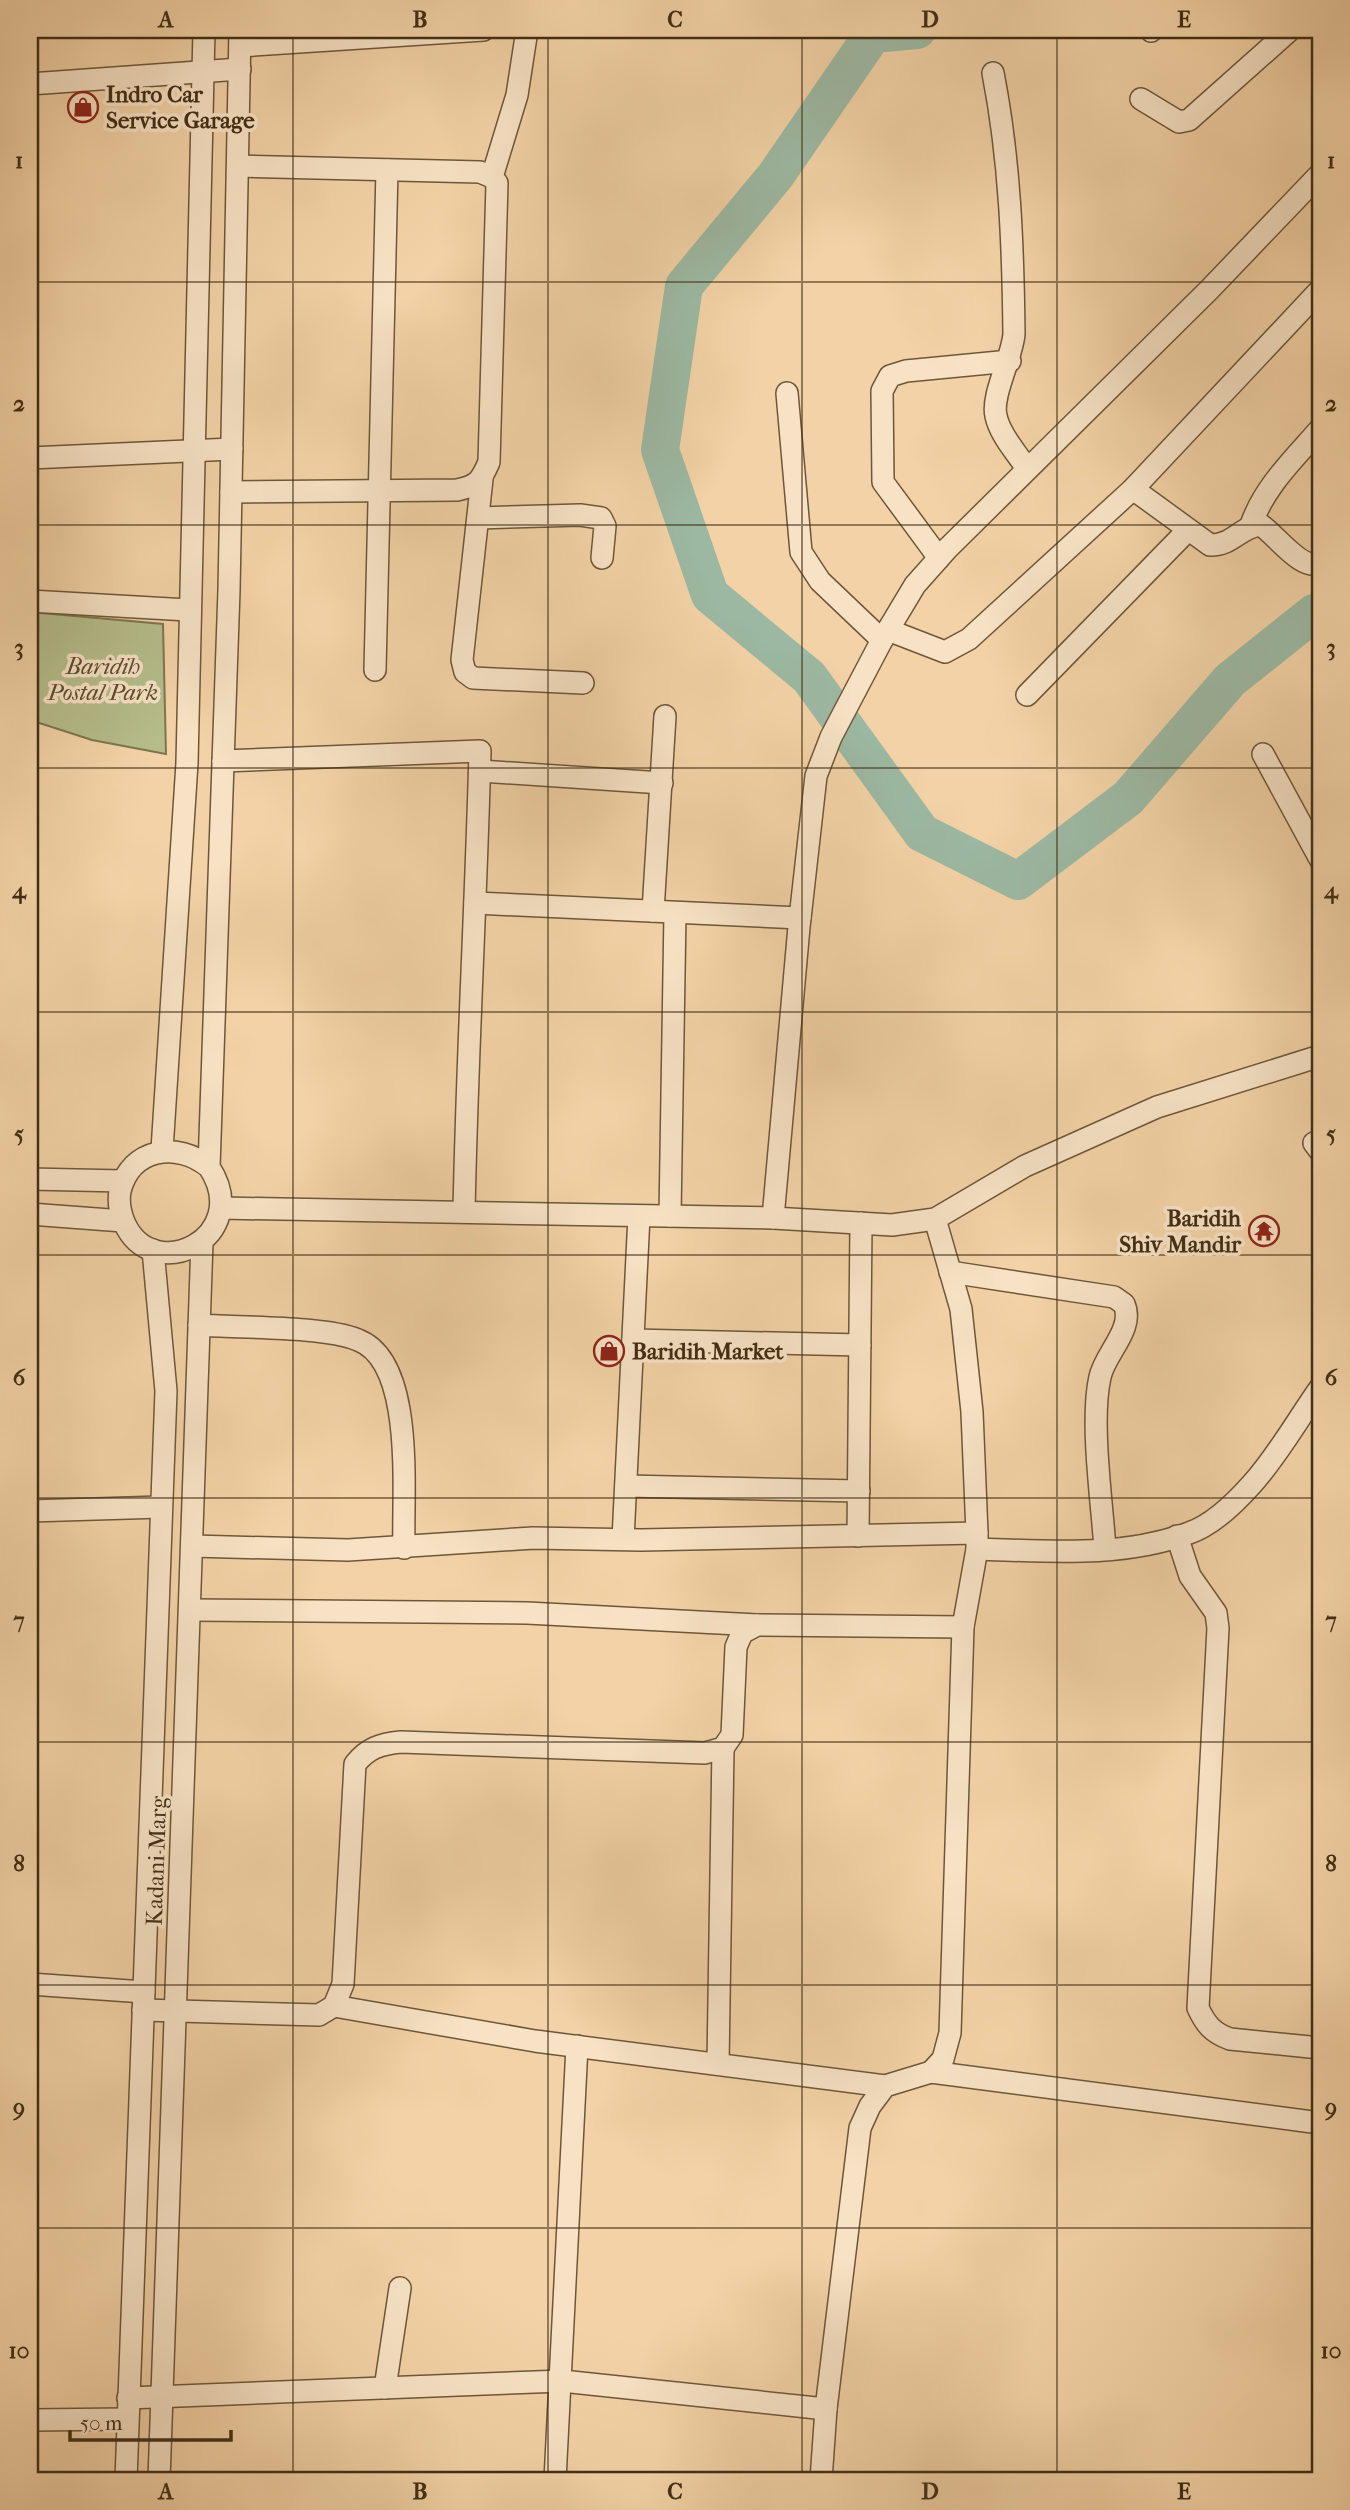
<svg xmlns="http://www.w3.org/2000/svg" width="1350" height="2510" viewBox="0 0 1350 2510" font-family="'IM FELL French Canon',serif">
	<rect width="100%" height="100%" fill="#f2d2a6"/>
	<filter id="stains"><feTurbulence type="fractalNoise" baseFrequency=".00286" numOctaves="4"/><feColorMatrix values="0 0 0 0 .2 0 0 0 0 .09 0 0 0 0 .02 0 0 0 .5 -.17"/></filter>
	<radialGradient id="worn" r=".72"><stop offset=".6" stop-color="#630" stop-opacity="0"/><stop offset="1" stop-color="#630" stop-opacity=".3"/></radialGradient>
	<path fill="#b5bd8b" stroke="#7c7650" stroke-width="2" d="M30 612 163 624 166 754 92 740 30 720Z"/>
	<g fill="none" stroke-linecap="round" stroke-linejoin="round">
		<path stroke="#9cb8a2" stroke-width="38" d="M917 30 873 34 776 175 684 286 660 450 710 595 809 677 922 833 1018 881 1128 798 1230 680 1314 613 1320 614"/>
		<g stroke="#6e5739" stroke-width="24">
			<g id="minor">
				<path d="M1151 31 1152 30"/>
				<path d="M240 46 483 30"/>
				<path d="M993 73C1010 160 1013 246 1014 334 1012 358 991 396 996 416 1000 435 1017 453 1027 469"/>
				<path d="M30 84 240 69"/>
				<path d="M1141 99 1179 122 1189 120 1290 30"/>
				<path d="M492 177 517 95 527 30"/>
				<path d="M787 393 801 552 820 581 882 640"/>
				<path d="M30 458 232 449"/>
				<path d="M482 479 462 660 465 672 473 678 583 683"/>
				<path d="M1133 489 1210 545C1232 546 1241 526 1261 525 1276 535 1303 573 1320 562"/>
				<path d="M231 492 457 490C477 486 481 481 489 462L497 183 492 177 480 172 238 166"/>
				<path d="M478 518 580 515 601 518 605 526 602 558"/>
				<path d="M1251 525C1264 487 1294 459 1320 429"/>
				<path d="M939 558 883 482 882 391 890 376 906 371 1010 361"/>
				<path d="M30 601 188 610"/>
				<path d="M888 630 945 652 969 639 1133 489 1320 290"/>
				<path d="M375 670 387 170"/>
				<path d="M1027 695 1187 531"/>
				<path d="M1263 754 1320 859"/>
				<path d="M223 761 480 751C476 905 467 1058 464 1212"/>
				<path d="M480 771 662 783"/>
				<path d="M475 903 800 918"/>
				<path d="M653 911 665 716"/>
				<path d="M1314 1143 1320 1151"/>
				<path d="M162 1150 187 763 204 30"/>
				<path d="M209 1167C177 1141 131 1148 120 1191 118 1202 120 1212 124 1222 152 1288 255 1237 209 1167L229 590 240 30"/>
				<path d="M30 1179 123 1181"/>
				<path d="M221 1208 773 1218 892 1225 935 1219 1025 1166 1157 1107 1320 1056"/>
				<path d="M30 1214 123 1221"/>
				<path d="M670 1216 675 913"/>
				<path d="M773 1218 799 927 816 776 831 737 882 640 915 585 947 549 1209 290 1320 174"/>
				<path d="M950 1272 1114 1297 1124 1304C1135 1329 1105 1353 1100 1377 1090 1421 1102 1502 1105 1549"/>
				<path d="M199 1325C239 1328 325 1326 358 1340 416 1362 402 1495 404 1548"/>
				<path d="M633 1340 860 1345"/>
				<path d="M626 1486 859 1491"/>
				<path d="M30 1511 161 1507"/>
				<path d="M858 1536 861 1223"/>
				<path d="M1177 1536 1190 1576 1216 1613 1218 1628 1198 2008C1206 2025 1213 2033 1230 2039L1320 2048"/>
				<path d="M623 1539 639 1216"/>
				<path d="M192 1546 348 1550 533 1538 641 1540 977 1533"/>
				<path d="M977 1549C1047 1551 1122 1558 1189 1533 1213 1525 1236 1502 1252 1484 1278 1455 1298 1419 1320 1388"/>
				<path d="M190 1610 527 1613 757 1625"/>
				<path d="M30 1984 144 1992"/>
				<path d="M334 2006 535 2041 885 2086"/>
				<path d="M143 2010 319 2015 334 2006 343 1984 355 1764C368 1748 380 1744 401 1742L705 1753 723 1748 732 1735 736 1647 742 1633 757 1625 963 1627"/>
				<path d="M718 2064 723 1748"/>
				<path d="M931 2072 1320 2123"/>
				<path d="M385 2388 400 2288"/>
				<path d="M128 2398 562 2381 826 2409"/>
				<path d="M30 2420 127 2419"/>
				<path d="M126 2480 166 1391 153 1250"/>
				<path d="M159 2480 202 1242"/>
				<path d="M555 2480 577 2046"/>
				<path d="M821 2480 826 2409 860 2128 870 2106 885 2086 931 2072 943 2059 950 2033 963 1627 977 1549V1533L972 1412 961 1309 935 1219"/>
			</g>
		</g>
		<use href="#minor" stroke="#f7e2c5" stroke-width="21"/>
	</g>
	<path fill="none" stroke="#422e15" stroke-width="2" stroke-opacity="0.55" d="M293 30V2480M548 30V2480M802 30V2480M1057 30V2480M30 282H1320M30 525H1320M30 768H1320M30 1012H1320M30 1255H1320M30 1498H1320M30 1742H1320M30 1985H1320M30 2228H1320"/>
	<defs>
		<g id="shop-ring" transform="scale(1.575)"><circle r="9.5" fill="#f7e2c5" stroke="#8f2418" stroke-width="1.5"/><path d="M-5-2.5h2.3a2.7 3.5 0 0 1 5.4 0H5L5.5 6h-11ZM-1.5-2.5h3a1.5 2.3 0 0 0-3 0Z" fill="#8f2418"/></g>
		<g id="temple-ring" transform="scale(1.575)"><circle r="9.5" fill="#f7e2c5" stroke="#8f2418" stroke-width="1.5"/><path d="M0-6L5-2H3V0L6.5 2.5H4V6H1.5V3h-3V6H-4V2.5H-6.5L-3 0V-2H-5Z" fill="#8f2418"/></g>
	</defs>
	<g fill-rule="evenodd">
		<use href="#shop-ring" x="83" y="107"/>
		<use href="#temple-ring" x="1264" y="1231"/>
		<use href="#shop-ring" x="609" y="1351"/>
	</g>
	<g text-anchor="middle" stroke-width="7" stroke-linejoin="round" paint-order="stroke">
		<g font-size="23" font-weight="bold" fill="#422e15" stroke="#f7e2c5" text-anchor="start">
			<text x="106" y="102">Indro Car<tspan x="106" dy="26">Service Garage</tspan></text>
			<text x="1241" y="1226" text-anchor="end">Baridih<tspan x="1241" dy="26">Shiv Mandir</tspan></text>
			<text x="632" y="1359">Baridih Market</text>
		</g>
		<g font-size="23" font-style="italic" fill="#594b2d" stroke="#f7e2c5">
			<text x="103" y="674">Baridih<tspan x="103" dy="26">Postal Park</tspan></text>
		</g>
		<g font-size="23" fill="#422e15" stroke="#f7e2c5">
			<text transform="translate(156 1861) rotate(-88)" y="8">Kadani Marg</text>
		</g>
	</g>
	<rect width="1350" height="2510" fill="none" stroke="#f2d2a6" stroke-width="77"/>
	<path d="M70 2430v10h161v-10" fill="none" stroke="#422e15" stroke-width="3.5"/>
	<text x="80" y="2430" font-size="21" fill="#422e15" stroke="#f7e2c5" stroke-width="5" paint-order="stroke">50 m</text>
	<rect x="38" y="38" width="1274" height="2434" fill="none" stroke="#422e15" stroke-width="2.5"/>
	<g font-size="23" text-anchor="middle" font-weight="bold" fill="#422e15">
		<text x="166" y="27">A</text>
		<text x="420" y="27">B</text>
		<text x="675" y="27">C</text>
		<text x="930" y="27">D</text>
		<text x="1184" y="27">E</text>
		<text x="19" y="168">1</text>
		<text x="1331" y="168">1</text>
		<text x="19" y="411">2</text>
		<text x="1331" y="411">2</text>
		<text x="19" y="655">3</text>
		<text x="1331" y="655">3</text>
		<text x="19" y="898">4</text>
		<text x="1331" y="898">4</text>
		<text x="19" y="1141">5</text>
		<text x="1331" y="1141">5</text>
		<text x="19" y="1385">6</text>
		<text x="1331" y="1385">6</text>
		<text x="19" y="1628">7</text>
		<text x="1331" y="1628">7</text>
		<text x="19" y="1871">8</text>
		<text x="1331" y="1871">8</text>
		<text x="19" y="2115">9</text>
		<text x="1331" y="2115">9</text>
		<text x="19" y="2358">10</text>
		<text x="1331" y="2358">10</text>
		<text x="166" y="2499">A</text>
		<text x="420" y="2499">B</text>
		<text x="675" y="2499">C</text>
		<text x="930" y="2499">D</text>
		<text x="1184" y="2499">E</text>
	</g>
	<rect width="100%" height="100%" filter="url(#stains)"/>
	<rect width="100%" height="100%" fill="url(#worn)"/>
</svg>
